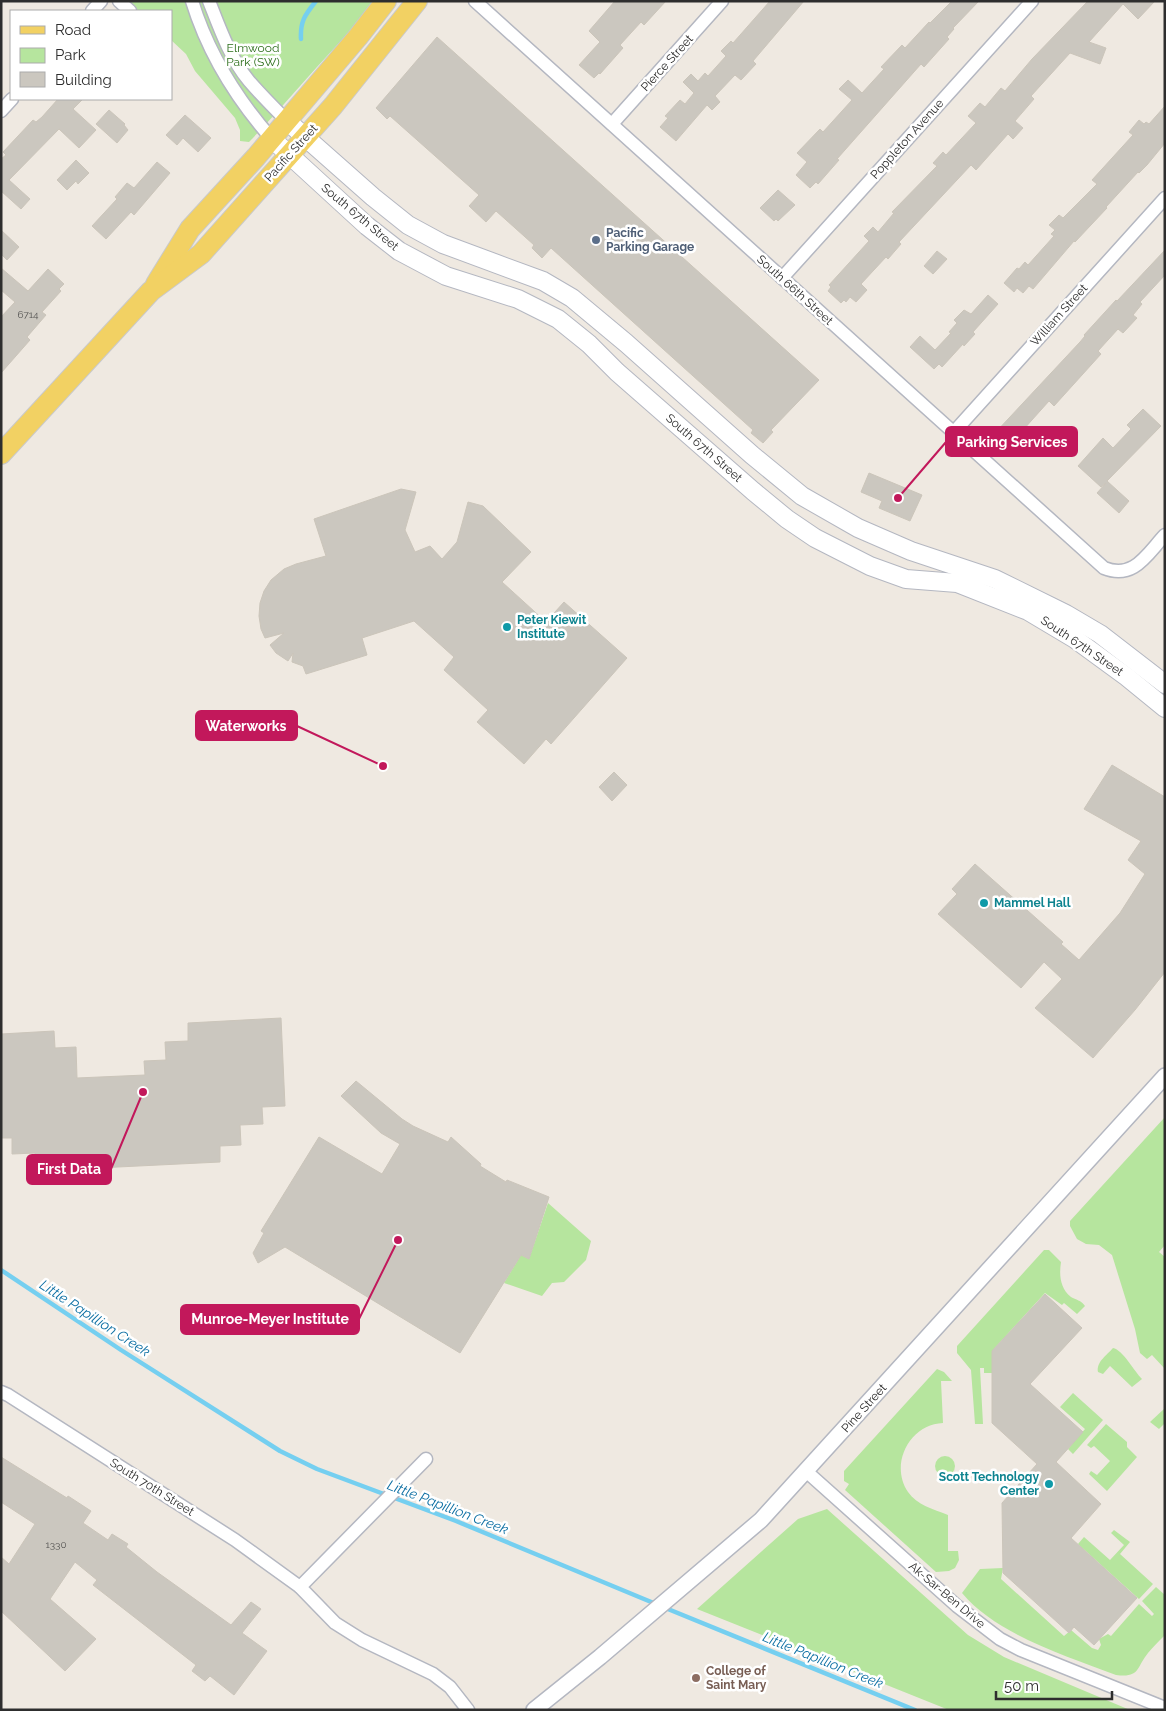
<svg xmlns="http://www.w3.org/2000/svg" width="1166" height="1711" viewBox="0 0 1166 1711" font-family="Raleway,sans-serif">
	<rect width="100%" height="100%" fill="#efe9e1"/>
	<g fill="#b6e59e">
		<path d="M125 1H378C367 18 351 29 338 44 308 76 280 110 249 142L240 141V130L235 118 195 71 186 54 171 40V11H138Z"/>
		<path d="M1165 1117V1245L1159 1252 1165 1257V1369L1152 1355 1147 1359 1140 1353 1135 1329 1112 1255 1099 1245 1086 1244 1077 1239 1070 1226V1221Z"/>
		<path d="M548 1203 591 1241 586 1260 564 1282 552 1283 542 1296 504 1283 521 1255 529 1259Z"/>
		<path d="M1044 1250H1049L1061 1262C1059 1275 1060 1288 1071 1297 1076 1300 1081 1300 1085 1306L1077 1314 1064 1303 1062 1305 1045 1293 992 1351V1373H984V1368H980L983 1424H975L971 1370 957 1353V1346Z"/>
		<path d="M1113 1348C1123 1350 1134 1371 1142 1379L1132 1387 1110 1366 1103 1374 1098 1372C1096 1362 1107 1355 1113 1348Z"/>
		<path d="M937 1369 944 1372 952 1381H941L943 1423C910 1424 889 1464 908 1492 917 1505 933 1509 948 1515V1551H958L959 1560 955 1568 949 1571 936 1572 845 1490 849 1484 844 1481V1471Z"/>
		<path d="M1073 1393 1103 1420 1073 1454 1068 1449 1085 1429 1060 1407Z"/>
		<path d="M1165 1408V1423L1159 1429 1150 1422Z"/>
		<path d="M1106 1424 1127 1442V1447L1137 1457 1107 1491 1089 1474 1091 1471 1097 1475 1110 1461 1094 1446 1091 1448 1087 1445Z"/>
		<circle cx="945" cy="1466" r="10"/>
		<path d="M827 1509 968 1635 1004 1657 1130 1710H949L697 1609 798 1519Z"/>
		<path d="M1114 1530 1130 1542 1120 1554 1153 1584 1139 1599 1078 1544 1084 1537 1110 1560 1124 1545 1111 1533Z"/>
		<path d="M1003 1568 1001 1579 1064 1636 1071 1630 1092 1648 1098 1650 1101 1645 1099 1639 1108 1634 1111 1636 1139 1604 1152 1616 1154 1614 1142 1601 1156 1587 1165 1595V1635C1159 1641 1153 1647 1148 1653 1136 1668 1140 1678 1116 1675 1067 1656 997 1635 962 1593L980 1569Z"/>
	</g>
	<g fill="none" stroke-linecap="round" stroke-linejoin="round">
		<g stroke="#75cff0" stroke-width="4.5">
			<path d="M301 39C300 21 305 15 316 1"/>
			<path d="M1 1270 121 1350 280 1451 317 1469 456 1521 656 1604"/>
			<path d="M663 1607 915 1710"/>
		</g>
	</g>
	<g fill="#cbc7bf" stroke="#cbc5ba">
		<path d="M615 1H666L644 25 641 22 620 45 623 48 600 74 599 73 594 78 579 65 600 42 589 31Z"/>
		<path d="M770 1H804L753 61 756 64 741 80 735 75 715 96 720 102 712 110 707 105 676 141 660 127 668 118 665 116 680 100 685 104 694 93 683 82 691 74 698 81 705 73 708 76 726 56 721 51 731 41 733 43Z"/>
		<path d="M952 1H979L953 28 954 29 947 37 949 39 924 67 921 64 837 159 839 160 818 184 816 182 810 188 796 175 807 162 797 153 820 129 823 132 852 100 839 89 848 80 862 93 884 69 881 67 902 45 905 48 929 22 930 23Z"/>
		<path d="M1088 1H1155L1138 19 1123 4 1089 42 1106 48 1100 64 1070 53 1031 96 1034 99 1015 121 1023 128 1013 139 1008 134 976 170 971 165 899 242 901 244 888 259 886 257 861 284 867 290 856 302 850 297 846 302 844 300 841 303 828 291 831 287 829 285 869 241 864 236 873 227 878 232 894 213 892 212 937 166 933 163 943 152 946 155 976 123 968 116 980 103 985 107 1001 88 1005 91 1032 59Z"/>
		<path d="M437 37 819 380 771 430 773 432 763 443 751 433 753 430 551 248 542 258 532 248 534 245 496 211 486 222 469 206 479 195 390 116 387 119 376 108Z"/>
		<path d="M58 99H83L73 109 96 130 79 148 59 129 9 180 30 199 21 209 1 191V159L6 155 3 152 33 120 36 122 42 117Z"/>
		<path d="M1165 106V143L1147 165 1139 173 1138 172 1106 207 1107 208 1075 242 1074 241 1033 289 1029 286 1023 293 1017 288 1014 292 1004 283 1017 268 1019 269 1025 262 1028 265 1054 236 1051 234 1055 230 1049 225 1059 215 1063 218 1097 184 1092 180 1133 135 1129 132 1139 120 1144 124 1146 122 1149 124Z"/>
		<path d="M109 110 125 124 124 125 128 130 117 143 96 124Z"/>
		<path d="M185 115 211 138 198 152 183 138 177 145 166 135Z"/>
		<path d="M76 160 89 173 78 184 76 181 67 190 57 180Z"/>
		<path d="M157 162 170 173 134 215 131 212 106 239 92 226 117 199 115 197 127 183 134 188Z"/>
		<path d="M778 190 795 205 778 221 776 219 774 221 760 208Z"/>
		<path d="M1 230 19 247 7 260 1 254Z"/>
		<path d="M1165 250V275L1140 302 1142 304 1133 315 1137 318 1123 333 1118 329 1098 351 1101 354 1054 406 1049 401 1023 430 1026 433 1011 448 995 433 1080 342 1085 336 1084 335 1116 300 1117 301Z"/>
		<path d="M937 251 947 259 933 274 924 266Z"/>
		<path d="M1 268 28 291 48 269 64 284 59 289 61 291 42 312 46 315 27 337 30 340 1 373V317L15 302 1 290Z"/>
		<path d="M988 295 998 304 973 332 975 334 964 346 963 344 942 367 939 364 934 369 910 347 920 336 935 350 951 333 949 332 957 323 954 320 964 310 971 314Z"/>
		<path d="M1143 409 1161 426 1107 481 1129 501 1119 513 1097 493 1106 483 1101 487 1078 466 1103 438 1113 448 1131 429 1127 425Z"/>
		<path d="M869 473 922 495 910 521 879 508 882 501 861 492Z"/>
		<path d="M401 489 416 492 405 530 415 552 430 546 442 559 457 542 468 502 483 506 531 552 502 582 546 622 564 602 627 658 551 744 546 739 524 764 477 722 488 710 444 670 454 657 414 621 362 638 367 655 306 674 303 666 292 662 293 653 288 661 276 653 270 645 284 633 265 638 261 629 259 616 260 603 264 591 271 580 284 569 296 564 326 556 314 519Z"/>
		<path d="M1112 765 1165 797V972L1135 1010 1093 1058 1035 1008 1062 979 1044 962 1021 988 938 914 957 894 952 889 975 864 1063 942 1061 944 1079 960 1120 913 1145 874 1128 860 1141 841 1084 809Z"/>
		<path d="M614 772 627 785 612 801 599 787Z"/>
		<path d="M281 1018 285 1106 262 1107 263 1124 240 1125 241 1145 220 1146V1162L36 1171 35 1153 12 1154V1138H1V1034L54 1031 55 1048 76 1047 77 1078 145 1075 144 1061 166 1060 165 1042 188 1041V1023Z"/>
		<path d="M356 1081 402 1119 413 1126 448 1142 451 1137 481 1164 480 1166 506 1182 507 1180 549 1197 529 1259 521 1255 460 1353 285 1247 258 1263 253 1253 264 1233 261 1231 319 1137 382 1174 400 1144 381 1133 341 1096Z"/>
		<path d="M1045 1294 1082 1328 1030 1384 1083 1432 1056 1462 1101 1504 1071 1538 1137 1598 1094 1645 1074 1627 1069 1633 1003 1573 1002 1503 1037 1464 992 1423V1351Z"/>
		<path d="M1 1457 67 1498 68 1496 91 1511 83 1523 108 1540 112 1534 128 1544 126 1547 157 1572 231 1625 251 1602 261 1609 242 1633 267 1651 234 1695 210 1676 205 1681 192 1671 196 1665 93 1585 97 1580 75 1562 50 1599 96 1639 65 1671 1 1611V1557L9 1564 35 1524 1 1502Z"/>
	</g>
	<g fill="none" stroke-linecap="round" stroke-linejoin="round">
		<g stroke="#b4b7c1" stroke-width="15">
			<g id="minor">
				<path d="M119 1 130 11"/>
				<path d="M192 1C208 53 236 98 271 138"/>
				<path d="M209 1C220 29 230 58 249 81 261 95 274 108 287 121"/>
				<path d="M475 1 1104 568C1134 580 1147 554 1165 535"/>
				<path d="M92 11 101 1"/>
				<path d="M1 111 12 99"/>
				<path d="M612 124 722 1"/>
				<path d="M782 278 1032 1"/>
				<path d="M954 432 1165 198"/>
				<path d="M1 1392 8 1395 235 1540 300 1587"/>
				<path d="M426 1459 300 1587 335 1623 362 1640 433 1674 450 1687 468 1710"/>
				<path d="M807 1472 957 1606 1000 1639 1021 1650 1165 1708"/>
			</g>
		</g>
		<g stroke="#b4b7c1" stroke-width="18">
			<path id="tertiary" d="M534 1710 600 1657 761 1520 1165 1076"/>
		</g>
		<g stroke="#b4b7c1" stroke-width="20">
			<g id="secondary">
				<path d="M287 121 373 197 408 225 443 244 543 281 572 298 626 343 752 455 802 496 858 528 911 551 995 579 1066 614 1100 634 1165 684"/>
				<path d="M271 138 367 226 399 251 446 276 518 299 558 319 589 344 617 372 753 491 787 519 815 538 870 566 906 579 957 583 1028 611 1075 639 1127 677 1165 708"/>
			</g>
		</g>
		<g stroke="#c9c9c9" stroke-width="22">
			<g id="primary">
				<path d="M156 284 190 229 256 157 358 37 386 1"/>
				<path d="M1 454 151 291 201 254 333 106 417 1"/>
			</g>
		</g>
		<use href="#minor" stroke="#fff" stroke-width="12"/>
		<use href="#tertiary" stroke="#fff" stroke-width="15"/>
		<use href="#secondary" stroke="#fff" stroke-width="18"/>
		<use href="#primary" stroke="#f2d163" stroke-width="20"/>
	</g>
	<circle fill="#5c6f8a" stroke="#fff" stroke-width="2" cx="596" cy="240" r="5"/>
	<g fill="#0f9aa8" stroke="#fff" stroke-width="2">
		<circle cx="507" cy="627" r="5"/>
		<circle cx="984" cy="903" r="5"/>
		<circle cx="1049" cy="1484" r="5"/>
	</g>
	<circle fill="#8d6e63" stroke="#fff" stroke-width="2" cx="696" cy="1678" r="5"/>
	<g text-anchor="middle" stroke-width="5" stroke-linejoin="round" paint-order="stroke">
		<g font-size="10" fill="#555452">
			<text x="28" y="318">6714</text>
			<text x="56" y="1548">1330</text>
		</g>
		<g font-size="12" fill="#2c6e1b" stroke="#fff">
			<text x="253" y="52">Elmwood<tspan x="253" dy="14">Park (SW)</tspan></text>
		</g>
		<g font-size="12" fill="#2e2e2e" stroke="#fff">
			<text transform="translate(667 63) rotate(-48)" y="4">Pierce Street</text>
			<text transform="translate(907 139) rotate(-48)" y="4">Poppleton Avenue</text>
			<text transform="translate(291 153) rotate(-48)" y="4">Pacific Street</text>
			<text transform="translate(360 217) rotate(40)" y="4">South 67th Street</text>
			<text transform="translate(795 290) rotate(42)" y="4">South 66th Street</text>
			<text transform="translate(1059 315) rotate(-48)" y="4">William Street</text>
			<text transform="translate(704 448) rotate(41)" y="4">South 67th Street</text>
			<text transform="translate(1082 646) rotate(34)" y="4">South 67th Street</text>
			<text transform="translate(864 1408) rotate(-48)" y="4">Pine Street</text>
			<text transform="translate(152 1487) rotate(32)" y="4">South 70th Street</text>
			<text transform="translate(947 1595) rotate(40)" y="4">Ak-Sar-Ben Drive</text>
		</g>
		<g font-size="12" font-weight="bold" fill="#4e5e75" stroke="#fff" text-anchor="start">
			<text x="606" y="237">Pacific<tspan x="606" dy="14">Parking Garage</tspan></text>
		</g>
		<g font-size="12" font-weight="bold" fill="#0d838f" stroke="#fff" text-anchor="start">
			<text x="517" y="624">Peter Kiewit<tspan x="517" dy="14">Institute</tspan></text>
			<text x="994" y="907">Mammel Hall</text>
			<text x="1039" y="1481" text-anchor="end">Scott Technology<tspan x="1039" dy="14">Center</tspan></text>
		</g>
		<g font-size="12" font-weight="bold" fill="#785e54" stroke="#fff" text-anchor="start">
			<text x="706" y="1675">College of<tspan x="706" dy="14">Saint Mary</tspan></text>
		</g>
		<g font-size="14" font-style="italic" fill="#0d6fa3" stroke="#fff">
			<text transform="translate(95 1318) rotate(33)" y="5">Little Papillion Creek</text>
			<text transform="translate(448 1507) rotate(21)" y="5">Little Papillion Creek</text>
			<text transform="translate(823 1660) rotate(22)" y="5">Little Papillion Creek</text>
		</g>
	</g>
	<path fill="none" stroke="#c2185b" stroke-width="2" d="M898 498L946 442M383 766L297 726M143 1092L111 1169M398 1240L359 1319"/>
	<g fill="#c2185b" stroke="#fff" stroke-width="2">
		<circle cx="898" cy="498" r="5"/>
		<circle cx="383" cy="766" r="5"/>
		<circle cx="143" cy="1092" r="5"/>
		<circle cx="398" cy="1240" r="5"/>
	</g>
	<g fill="#c2185b" stroke="#c2185b" stroke-width="2">
		<rect x="946" y="427" width="131" height="29" rx="5"/>
		<rect x="196" y="711" width="101" height="29" rx="5"/>
		<rect x="27" y="1155" width="84" height="29" rx="5"/>
		<rect x="181" y="1305" width="178" height="29" rx="5"/>
	</g>
	<g font-size="14" text-anchor="middle" font-weight="bold" fill="#fff">
		<text x="1012" y="447">Parking Services</text>
		<text x="246" y="731">Waterworks</text>
		<text x="69" y="1174">First Data</text>
		<text x="270" y="1324">Munroe-Meyer Institute</text>
	</g>
	<rect width="1166" height="1711" fill="none" stroke="#2e2e2e" stroke-width="5"/>
	<rect x="10" y="10" width="162" height="90" fill="#ffffff" stroke="#ababab"/>
	<rect x="20" y="26" width="25" height="8" fill="#f2d163" stroke="#ababab"/>
	<text x="55" y="35" font-size="15" fill="#2e2e2e">Road</text>
	<rect x="20" y="48" width="25" height="15" fill="#b6e59e" stroke="#ababab"/>
	<text x="55" y="60" font-size="15" fill="#2e2e2e">Park</text>
	<rect x="20" y="72" width="25" height="15" fill="#cbc7bf" stroke="#ababab"/>
	<text x="55" y="85" font-size="15" fill="#2e2e2e">Building</text>
	<path d="M996 1691v8h116v-8" fill="none" stroke="#2e2e2e" stroke-width="2.5"/>
	<text x="1004" y="1691" font-size="15" fill="#2e2e2e" stroke="#ffffff" stroke-width="4" paint-order="stroke">50 m</text>
</svg>
